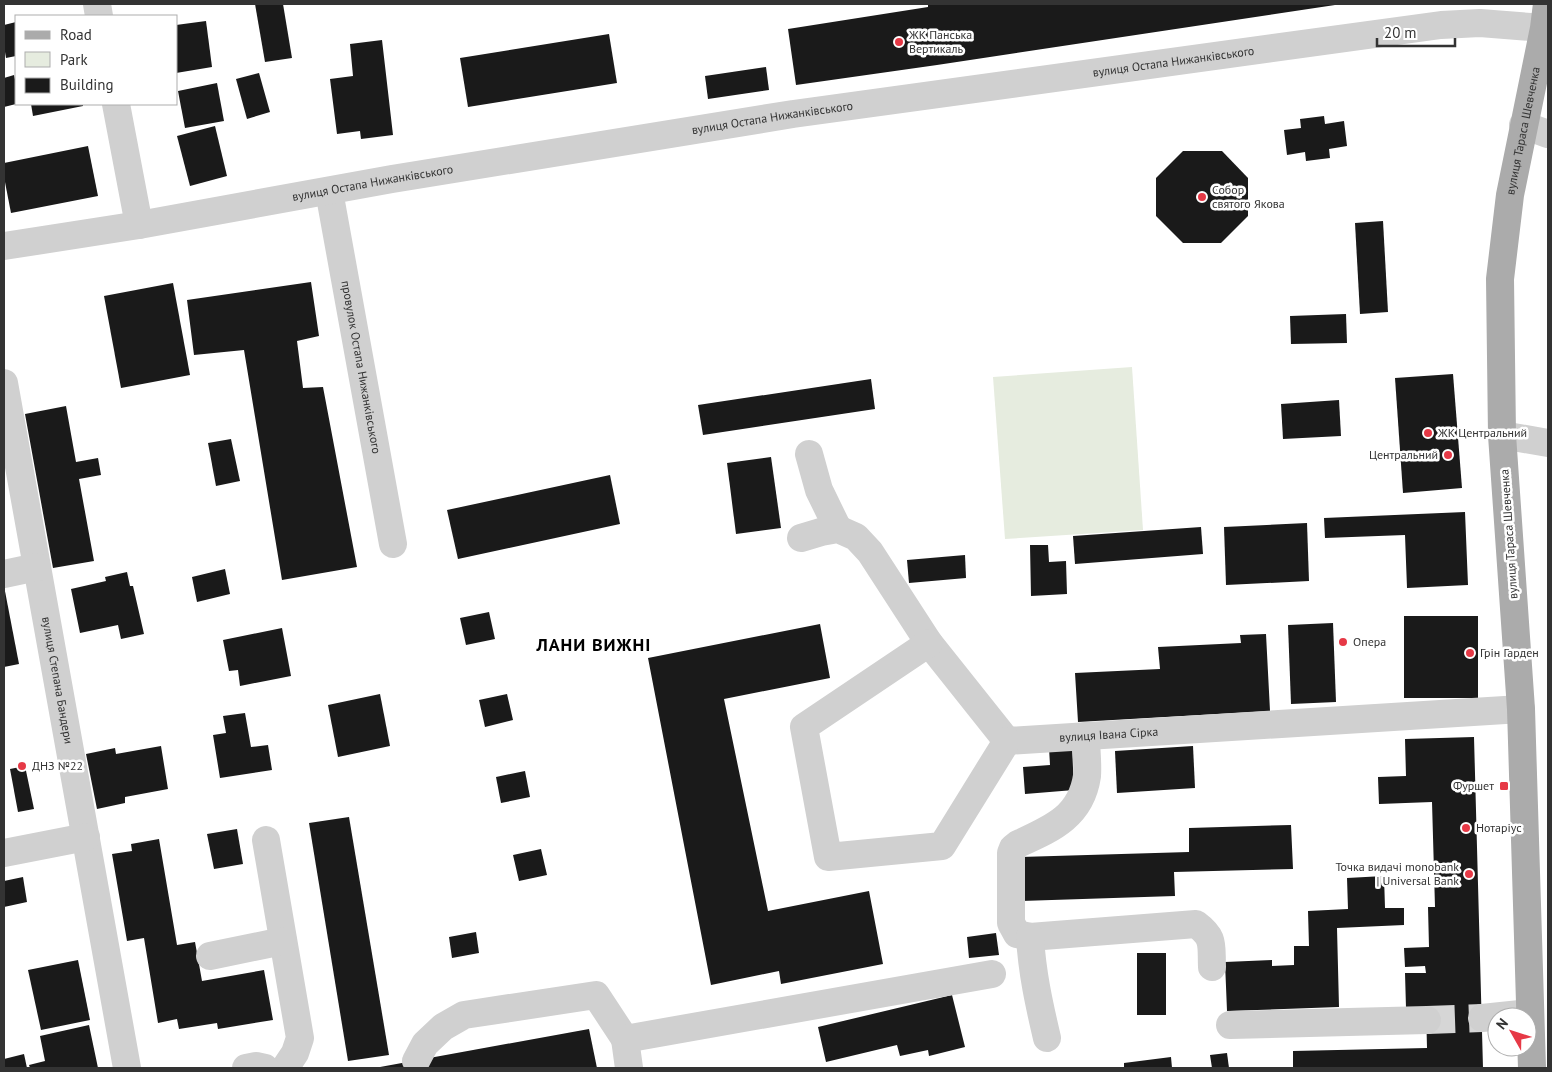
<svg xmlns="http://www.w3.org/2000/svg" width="1552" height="1072" viewBox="0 0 1552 1072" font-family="'PT Sans',sans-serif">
	<rect width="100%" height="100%" fill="#fff"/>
	<path fill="#e6ecdf" d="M1132 367 1143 530 1005 539 993 377Z"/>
	<g fill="#1a1a1a">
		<path d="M255 4H283L292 58 265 62Z"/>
		<path d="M928 4H1334L1335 5 937 65 796 85 788 29 928 7Z"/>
		<path d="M206 21 212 67 176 73V25Z"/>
		<path d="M16 22V56L6 58 4 46V25Z"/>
		<path d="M609 34 617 83 468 107 460 58Z"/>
		<path d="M382 40 393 135 361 139 360 131 337 134 330 79 353 76 350 44Z"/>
		<path d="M766 67 769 90 708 99 705 76Z"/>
		<path d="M259 73 270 112 247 119 236 79Z"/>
		<path d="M14 75 16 84V104L4 107V78Z"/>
		<path d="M217 83 224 121 185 128 178 91Z"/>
		<path d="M31 104H83V106L33 116Z"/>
		<path d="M1324 116 1325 124 1344 121 1347 146 1329 149 1330 158 1306 161 1305 152 1287 155 1284 130 1301 128 1300 119Z"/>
		<path d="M215 126 227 176 190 186 177 136Z"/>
		<path d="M88 146 98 196 11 213 4 177V163Z"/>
		<path d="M1183 151H1222L1248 178V216L1221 243H1183L1156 216V178Z"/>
		<path d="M1383 221 1388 312 1360 314 1355 223Z"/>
		<path d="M311 282 319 336 297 341 303 388 323 387 357 567 282 580 244 350 194 355 187 300Z"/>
		<path d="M173 283 190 375 121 388 104 296Z"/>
		<path d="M1346 314 1347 343 1291 344 1290 316Z"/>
		<path d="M1453 374 1462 488 1403 493 1395 378Z"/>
		<path d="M871 379 875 409 703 435 698 405Z"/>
		<path d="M1339 400 1341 436 1283 439 1281 404Z"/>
		<path d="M66 406 76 462 98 458 101 475 79 479 94 561 53 568 25 414Z"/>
		<path d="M231 439 240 481 216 486 208 443Z"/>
		<path d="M771 457 781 528 736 534 727 463Z"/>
		<path d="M610 475 620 524 458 559 447 510Z"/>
		<path d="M1465 512 1468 585 1407 588 1405 535 1325 538 1324 518Z"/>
		<path d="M1307 523 1309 581 1226 585 1224 527Z"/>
		<path d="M1201 527 1203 554 1075 564 1073 536Z"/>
		<path d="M1030 545H1048L1049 562 1066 561 1067 594 1031 596Z"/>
		<path d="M965 555 966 578 909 583 907 560Z"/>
		<path d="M225 569 230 594 197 602 192 577Z"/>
		<path d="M127 572 130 586H133L144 634 121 639 118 625 80 633 71 589 106 581 105 577Z"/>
		<path d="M4 586 19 664 4 667Z"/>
		<path d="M489 612 495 639 466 645 460 618Z"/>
		<rect x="1404" y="616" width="74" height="82"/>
		<path d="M1333 623 1336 702 1291 704 1288 625Z"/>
		<path d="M820 624 830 678 724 699 768 911 869 891 883 964 781 984 779 971 711 985 648 658Z"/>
		<path d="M282 628 291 676 240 686 238 670 229 671 223 640Z"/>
		<path d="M1266 634 1270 711 1078 722 1075 673 1160 669 1158 647 1241 643 1240 635Z"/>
		<path d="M380 694 390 746 338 757 328 705Z"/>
		<path d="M507 694 513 720 485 727 479 700Z"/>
		<path d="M245 713 251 747 268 745 272 770 220 778 213 735 226 733 223 716Z"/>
		<path d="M1474 737 1483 1068H1293V1051L1427 1048 1426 1007 1406 1008 1405 973H1426L1425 966 1405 967 1404 948 1429 947 1428 907H1435L1432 802 1379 804 1378 777 1406 776 1405 739Z"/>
		<path d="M161 746 168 789 125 797V803L97 809 86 754 115 748 116 754Z"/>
		<path d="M1072 746 1074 790 1025 794 1023 767 1050 765 1049 748Z"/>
		<path d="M1193 746 1195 788 1117 793 1115 751Z"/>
		<path d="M25 766 34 809 18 812 10 769Z"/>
		<path d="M525 771 530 797 501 803 496 777Z"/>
		<path d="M349 817 389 1055 348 1061 309 823Z"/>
		<path d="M1291 825 1293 869 1174 872 1175 896 1021 901 1020 857 1189 852V828Z"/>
		<path d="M237 829 243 864 214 869 207 834Z"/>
		<path d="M159 839 177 945 195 942 202 981 264 970 273 1020 218 1029 217 1023 179 1029 177 1019 158 1023 144 938 127 941 112 854 132 851 131 844Z"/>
		<path d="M541 849 547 875 519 881 513 855Z"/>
		<path d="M1384 876 1385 908H1404V925L1337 928 1339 1007 1227 1011 1225 962 1272 960V966L1294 965V946H1309L1308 911 1348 909 1347 878Z"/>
		<path d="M23 877 27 902 4 907V881Z"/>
		<path d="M476 932 479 953 452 958 449 937Z"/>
		<path d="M996 933 999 955 969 958 967 937Z"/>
		<rect x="1137" y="953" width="29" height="62"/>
		<path d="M78 960 90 1020 41 1030 28 970Z"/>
		<path d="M952 995 965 1047 929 1056 928 1050 900 1056 897 1045 826 1062 818 1027Z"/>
		<path d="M89 1025 98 1068H30L29 1065 45 1061 40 1036Z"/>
		<path d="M589 1029 597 1068H380V1067Z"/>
		<path d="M1227 1053 1229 1068H1212L1210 1055Z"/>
		<path d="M24 1054 27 1068H4V1059Z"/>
		<path d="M1171 1057 1172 1068H1124V1063Z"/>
	</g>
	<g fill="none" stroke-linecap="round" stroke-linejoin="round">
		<path stroke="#d6d6d6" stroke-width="28" stroke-dasharray="28 14" stroke-linecap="butt" d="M1427 1020 1482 1018"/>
		<g stroke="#d0d0d0" stroke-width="28">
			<path d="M97 4 99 16"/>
			<path d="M116 104 139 225"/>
			<path d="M1523 125 1548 134"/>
			<path id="s1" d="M329 191 393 544"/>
			<path id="s2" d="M4 246 139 225 392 179 793 114 1441 25 1480 23 1544 28"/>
			<path id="s3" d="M4 383 127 1068"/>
			<path d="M1502 435 1548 443"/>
			<path d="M809 454 819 490 838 529"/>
			<path id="s4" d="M801 538 821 532 838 529 856 537 870 552 929 643 1007 741 1521 709"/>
			<path d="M4 574 37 567"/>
			<path d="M929 643 804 727 828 857 942 846 1007 741"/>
			<path d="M1086 736C1086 749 1088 763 1087 776 1081 817 1051 829 1018 844L1013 848 1011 853V923L1017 934 1030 937 1196 924C1215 938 1211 945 1212 967"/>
			<path d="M266 840 300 1038 295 1053 285 1068"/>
			<path d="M4 853 86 837"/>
			<path d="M1030 937C1032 972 1039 1004 1047 1038"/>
			<path d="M210 956 283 941"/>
			<path d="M1482 1018 1529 1013"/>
			<path d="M1230 1025 1427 1020"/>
			<path d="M416 1061 425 1044 443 1027 464 1015 596 995 625 1039"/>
			<path d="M246 1068 256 1066 265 1068"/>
			<path d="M629 1068 625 1039 992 974"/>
		</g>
		<path stroke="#ababab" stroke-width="28" id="s5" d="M1532 1068 1521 709 1502 435 1500 279 1510 195 1544 28 1547 4"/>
	</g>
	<g fill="#e63946" stroke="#fff" stroke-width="2">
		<circle cx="899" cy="42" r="5"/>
		<circle cx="1202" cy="197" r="5"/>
		<circle cx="1428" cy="433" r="5"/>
		<circle cx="1448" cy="455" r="5"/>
		<circle cx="1343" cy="642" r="5"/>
		<circle cx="1470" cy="653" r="5"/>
		<circle cx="22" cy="766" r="5"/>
		<rect x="1499" y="781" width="10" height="10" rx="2.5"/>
		<circle cx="1466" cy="828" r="5"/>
		<circle cx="1469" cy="874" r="5"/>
	</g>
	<g text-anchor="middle" stroke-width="5" stroke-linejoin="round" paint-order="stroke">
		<g font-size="12" fill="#333" stroke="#fff" text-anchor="start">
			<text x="909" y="39">ЖК Панська<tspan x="909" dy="14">Вертикаль</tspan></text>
			<text x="1212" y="194">Собор<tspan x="1212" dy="14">святого Якова</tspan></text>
			<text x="1438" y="437">ЖК Центральний</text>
			<text x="1438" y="459" text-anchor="end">Центральний</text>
			<text x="1353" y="646">Опера</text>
			<text x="1480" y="657">Грін Гарден</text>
			<text x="32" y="770">ДНЗ №22</text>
			<text x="1494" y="790" text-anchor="end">Фуршет</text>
			<text x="1476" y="832">Нотаріус</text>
			<text x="1459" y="871" text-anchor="end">Точка видачі monobank<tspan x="1459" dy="14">| Universal Bank</tspan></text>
		</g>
		<g font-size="12" fill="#333" stroke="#fff">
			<text dy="4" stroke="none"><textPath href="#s2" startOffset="1184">вулиця Остапа Нижанківського</textPath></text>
			<text dy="4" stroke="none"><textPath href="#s2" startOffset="779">вулиця Остапа Нижанківського</textPath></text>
			<text dy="4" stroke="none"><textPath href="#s5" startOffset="940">вулиця Тараса Шевченка</textPath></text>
			<text dy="4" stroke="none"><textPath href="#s2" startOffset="374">вулиця Остапа Нижанківського</textPath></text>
			<text dy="4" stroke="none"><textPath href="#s1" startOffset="179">провулок Остапа Нижанківського</textPath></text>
			<text transform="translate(1509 534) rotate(-94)" y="4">вулиця Тараса Шевченка</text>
			<text dy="4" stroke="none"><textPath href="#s3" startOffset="302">вулиця Степана Бандери</textPath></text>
			<text dy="4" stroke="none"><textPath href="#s4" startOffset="414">вулиця Івана Сірка</textPath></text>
		</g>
		<g font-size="18" font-weight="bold" letter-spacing="1" fill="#000" stroke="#fff">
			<text x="594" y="651">ЛАНИ ВИЖНІ</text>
		</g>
	</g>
	<rect width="1552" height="1072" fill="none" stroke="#333333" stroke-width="10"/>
	<rect x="15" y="15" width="162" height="90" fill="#ffffff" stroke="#adadad"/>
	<rect x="25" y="31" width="25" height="8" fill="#ababab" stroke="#adadad"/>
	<text x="60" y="40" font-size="15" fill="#333333">Road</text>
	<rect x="25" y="52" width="25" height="15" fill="#e6ecdf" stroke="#adadad"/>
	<text x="60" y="65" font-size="15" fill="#333333">Park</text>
	<rect x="25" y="78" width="25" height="15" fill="#1a1a1a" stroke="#adadad"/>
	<text x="60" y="90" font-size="15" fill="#333333">Building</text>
	<g transform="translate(1512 1032) rotate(309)"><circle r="24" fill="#ffffff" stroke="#adadad"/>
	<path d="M0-4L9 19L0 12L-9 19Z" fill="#e63946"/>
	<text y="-8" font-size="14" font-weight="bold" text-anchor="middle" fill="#333333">N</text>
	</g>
	<path d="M1377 38v8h78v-8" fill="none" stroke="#333333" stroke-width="2.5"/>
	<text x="1384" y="38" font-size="15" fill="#333333" stroke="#ffffff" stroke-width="4" paint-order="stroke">20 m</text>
</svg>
